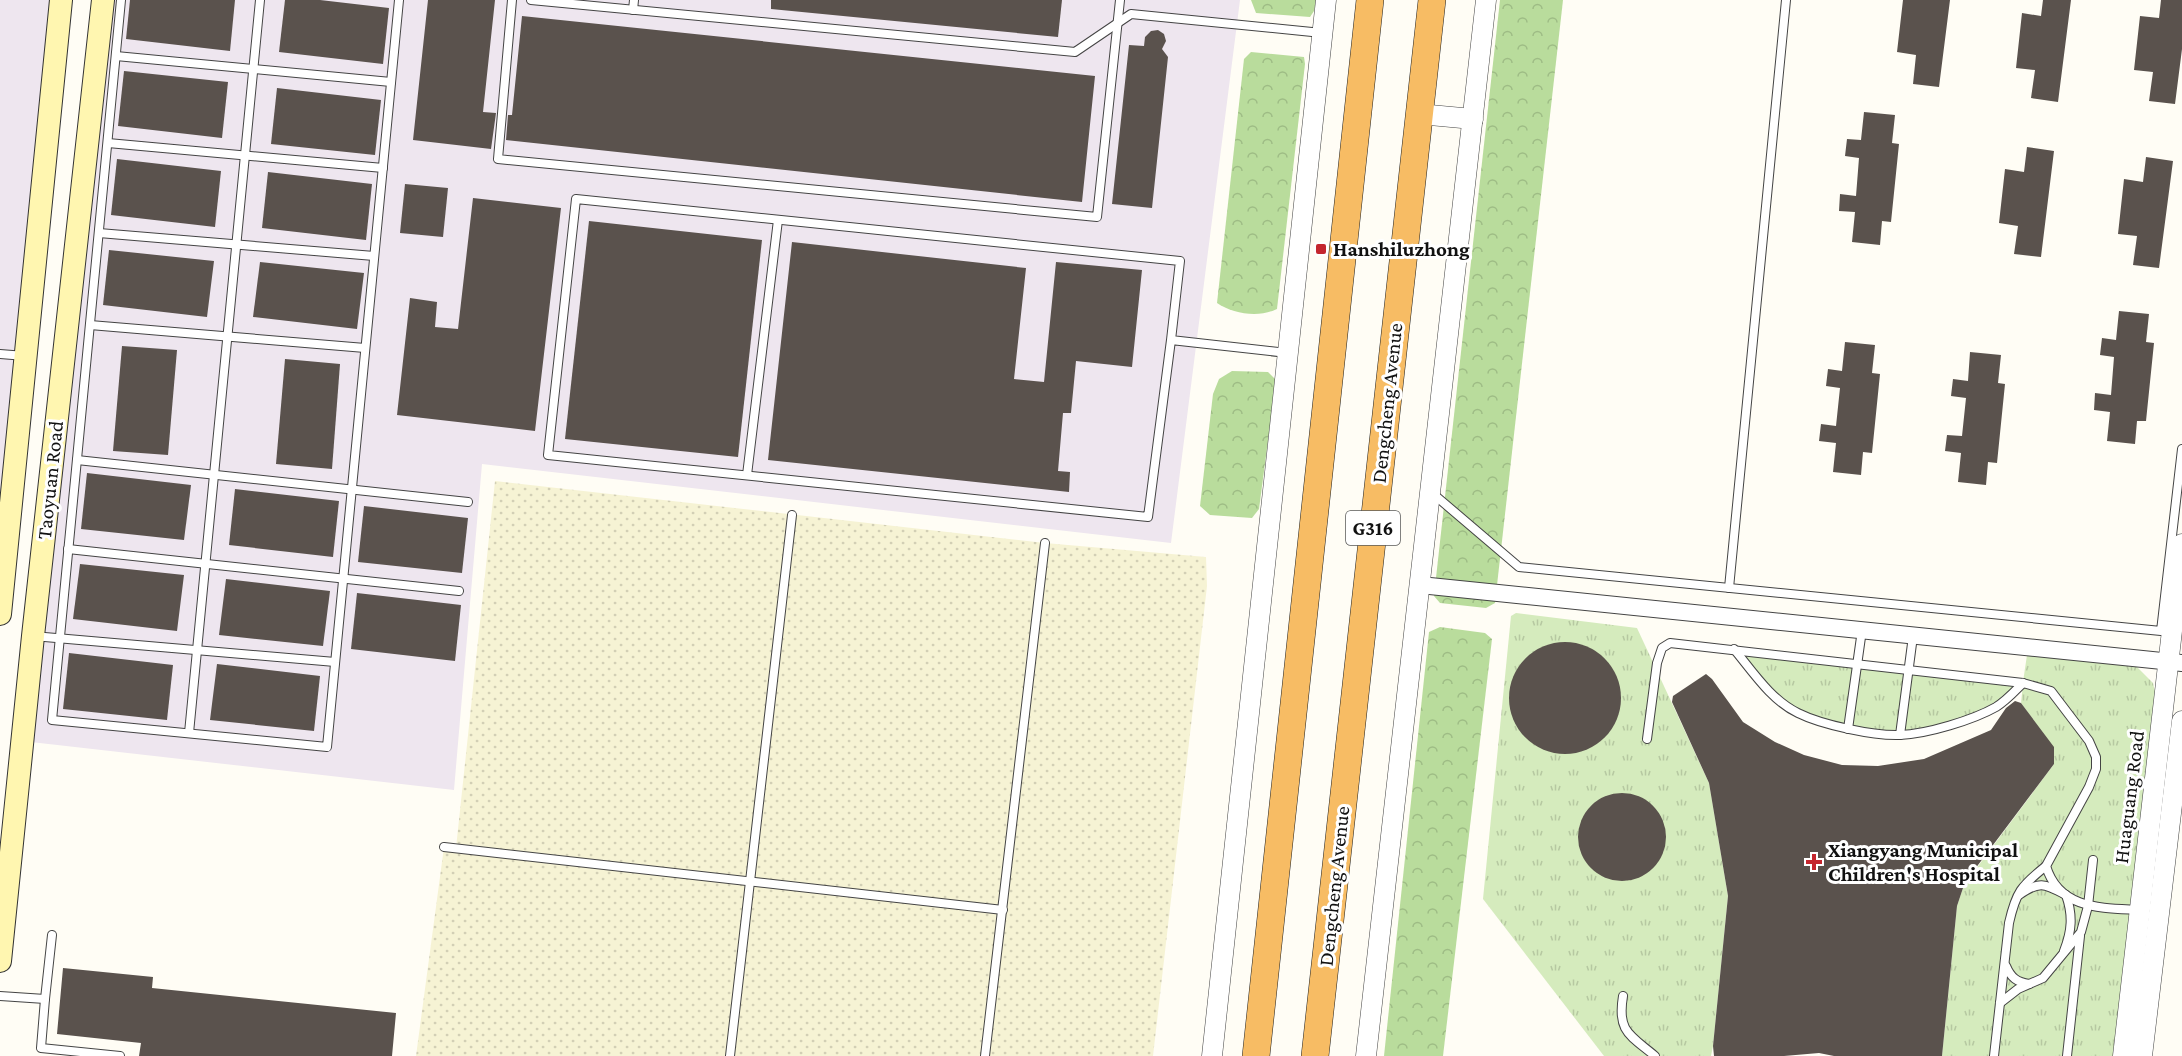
<svg xmlns="http://www.w3.org/2000/svg" width="2182" height="1056" viewBox="0 0 2182 1056" font-family="'Crimson Pro',serif">
	<defs>
		<pattern id="farmland-dots" width="8" height="8" patternUnits="userSpaceOnUse" patternTransform="scale(1.5)"><rect width="8" height="8" fill="#f6f3d4"/><path d="M2 2h.1M6 6h.1" fill="none" stroke="#d2cfb5" stroke-width="1.8" stroke-linecap="round"/></pattern>
		<pattern id="grass-tufts" width="24" height="20" patternUnits="userSpaceOnUse" patternTransform="scale(1.5)"><rect width="24" height="20" fill="#d5ebbd"/><path d="M3 7l-1-3M5 7V3M7 7l1-3M15 17l-1-3M17 17v-4M19 17l1-3" fill="none" stroke="#b6c8a1"/></pattern>
		<pattern id="forest-crowns" width="20" height="18" patternUnits="userSpaceOnUse" patternTransform="scale(1.5)"><rect width="20" height="18" fill="#b9dc9c"/><path d="M2 6a3 3 0 1 1 6 0M12 15a3 3 0 1 1 6 0" fill="none" stroke="#9ebc85"/></pattern>
	</defs>
	<rect width="100%" height="100%" fill="#fffdf5"/>
	<g fill="#eee6ef">
		<path d="M0 0H52L0 498Z"/>
		<path d="M103 0H1240L1171 543 482 464 454 790 22 741Z"/>
	</g>
	<path fill="url(#farmland-dots)" d="M495 481 1045 543 1206 557 1207 586 1153 1056H416L444 847 456 848Z"/>
	<g fill="url(#grass-tufts)">
		<path d="M1516 613 1637 628 1709 783 1728 896 1713 1046 1711 1056H1604L1483 899 1511 616Z"/>
		<path d="M1734 649 2023 682 2027 655 2137 667 2153 683 2158 705 2119 1056H1942L1957 906 1964 885 2054 764V749L2021 703 2023 684 1971 719 1900 735 1848 729 1797 713 1768 691Z"/>
	</g>
	<g fill="url(#forest-crowns)">
		<path d="M1251 0H1316L1314 11 1310 17 1256 13Z"/>
		<path d="M1500 0H1563L1495 603 1486 608 1440 603 1434 596Z"/>
		<path d="M1251 52 1304 57 1305 64 1277 309C1259 318 1233 314 1217 303L1244 59Z"/>
		<path d="M1232 371 1268 372 1276 380 1259 509 1252 518 1210 515 1200 506 1213 394 1219 379Z"/>
		<path d="M1440 627 1485 633 1492 639 1443 1056H1384L1429 632Z"/>
	</g>
	<g fill="#5a524d">
		<path d="M130 0H235L230 51 126 39Z"/>
		<path d="M285 0H320L389 8 383 64 279 52Z"/>
		<path d="M428 0H495L483 112 496 113 491 149 413 140Z"/>
		<path d="M771 0H1062L1058 37 771 9Z"/>
		<path d="M1903 0H1950L1939 87 1913 84 1916 55 1897 52Z"/>
		<path d="M2043 0H2071L2058 102 2031 98 2035 70 2016 68 2022 13 2041 16Z"/>
		<path d="M2161 0H2182V49L2175 104 2149 101 2153 72 2134 70 2140 16 2159 18Z"/>
		<path d="M522 16 1095 76 1082 202 506 140 508 115H512Z"/>
		<path d="M1158 30 1164 34 1166 41 1162 49 1168 57 1152 208 1112 204 1129 45 1144 46 1145 37 1151 31Z"/>
		<path d="M124 71 228 82 222 138 118 126Z"/>
		<path d="M277 88 381 100 375 155 271 144Z"/>
		<path d="M1864 112 1895 115 1892 143 1899 144 1891 222 1882 221 1880 245 1852 242 1855 212 1839 211 1840 194 1856 196 1859 158 1845 156 1847 139 1861 140Z"/>
		<path d="M2027 147 2054 151 2041 257 2014 254 2018 226 1999 223 2005 169 2024 172Z"/>
		<path d="M2146 157 2173 161 2159 268 2133 265 2137 236 2118 234 2124 179 2143 182Z"/>
		<path d="M117 159 221 171 215 227 111 215Z"/>
		<path d="M268 172 372 184 366 240 262 228Z"/>
		<path d="M405 184 448 188 443 237 400 233Z"/>
		<path d="M473 198 561 208 535 431 397 415 410 298 437 302 435 327 458 329Z"/>
		<path d="M589 221 762 240 738 457 565 439Z"/>
		<path d="M792 242 1026 268 1014 379 1044 382 1056 262 1142 270 1132 367 1076 361 1071 413H1063L1058 471 1070 472 1069 492 768 460Z"/>
		<path d="M109 250 214 261 207 317 103 305Z"/>
		<path d="M260 262 364 273 357 329 253 317Z"/>
		<path d="M2119 311 2149 314 2146 342 2154 343 2146 421H2137L2135 444 2107 441 2110 412 2094 410 2095 393 2111 395 2114 357 2100 355 2102 338 2116 340Z"/>
		<path d="M1845 342 1875 345 1872 373 1880 374 1872 453 1863 452 1861 475 1833 472 1836 443 1819 441 1821 424 1836 426 1840 388 1826 386 1828 369 1842 371Z"/>
		<path d="M122 346 177 350 168 455 113 451Z"/>
		<path d="M1970 352 2001 355 1998 383 2005 384 1997 463 1988 462 1986 485 1958 482 1961 453 1945 451 1947 435 1962 436 1966 398 1951 396 1953 379 1968 381Z"/>
		<path d="M285 359 340 364 332 469 276 464Z"/>
		<path d="M87 473 191 485 184 540 81 529Z"/>
		<path d="M235 489 339 501 333 557 229 545Z"/>
		<path d="M364 506 468 518 462 573 358 562Z"/>
		<path d="M80 564 184 575 177 631 73 619Z"/>
		<path d="M226 579 330 591 323 646 219 635Z"/>
		<path d="M357 593 461 605 455 661 351 649Z"/>
		<circle cx="1565" cy="698" r="56"/>
		<path d="M69 653 173 665 167 720 63 709Z"/>
		<path d="M217 664 320 676 314 731 210 720Z"/>
		<path d="M1706 674 1712 679 1743 722 1775 742 1804 755 1842 765 1878 766 1924 759 1991 730 2006 708 2015 701 2021 703 2054 747V764L1972 873 1964 885 1957 906 1942 1056H1834L1819 1053 1784 1056H1714L1713 1046 1728 896 1709 783 1672 702 1673 696Z"/>
		<circle cx="1622" cy="837" r="44"/>
		<path d="M63 968 153 977 152 988 396 1013 392 1056H139L141 1043 57 1034Z"/>
	</g>
	<g fill="none" stroke-linecap="round" stroke-linejoin="round">
		<g stroke="#444" stroke-width="10">
			<g id="service">
				<path d="M121 0 52 720 327 747 399 0"/>
				<path d="M512 0 498 159 1097 217 1120 0"/>
				<path d="M531 0 1075 52 1131 14 1322 33"/>
				<path d="M633 10 634 0"/>
				<path d="M116 56 391 82"/>
				<path d="M108 143 383 168"/>
				<path d="M99 233 374 256"/>
				<path d="M90 325 365 348"/>
				<path d="M1171 340 1148 517 548 455 576 199 1180 261 1171 340 1287 353"/>
				<path d="M0 354 25 356"/>
				<path d="M77 460 468 502"/>
				<path d="M747 475 778 220"/>
				<path d="M1431 492 1519 567 2161 631 2182 449"/>
				<path d="M68 549 459 591"/>
				<path d="M1729 588 1786 0"/>
				<path d="M33 636 335 662"/>
				<path d="M1734 649C1753 672 1771 700 1798 713 1822 725 1874 736 1900 735 1927 734 1973 720 1996 707 2006 701 2015 691 2023 683"/>
				<path d="M1848 729 1862 630"/>
				<path d="M189 733 260 0"/>
				<path d="M1900 735 1913 636"/>
				<path d="M1647 739 1657 663 1662 648 1670 643 2023 683 2051 691 2089 741 2096 757V769L2089 787 2046 866C2059 910 2103 908 2139 910"/>
				<path d="M444 847 1003 910"/>
				<path d="M2019 895C2040 880 2045 884 2066 895 2073 915 2072 931 2064 951"/>
				<path d="M2006 966C2011 978 2017 982 2029 984"/>
				<path d="M0 996 45 999 52 935"/>
				<path d="M1623 996C1617 1032 1630 1035 1655 1056"/>
				<path d="M45 999 41 1048 120 1056"/>
				<path d="M2000 1003 2018 989 2043 978 2081 932 2088 906 2093 860"/>
				<path d="M730 1056 792 515"/>
				<path d="M985 1056 1045 543"/>
				<path d="M1994 1056 2009 923C2016 892 2021 886 2046 866"/>
				<path d="M2067 1056 2080 936"/>
			</g>
		</g>
		<g stroke="#444" stroke-width="18">
			<path id="minor" d="M1420 585 2182 663"/>
		</g>
		<g stroke="#444" stroke-width="21">
			<g id="tertiary">
				<path d="M1419 114 1473 119"/>
				<path d="M1212 1056 1326 0"/>
				<path d="M1366 1056 1486 0"/>
				<path d="M2123 1056 2182 544"/>
				<path d="M2142 1056 2182 721"/>
			</g>
		</g>
		<g stroke="#333" stroke-width="24">
			<g id="secondary">
				<path d="M0 614 61 0"/>
				<path d="M0 961 33 636 103 0"/>
			</g>
		</g>
		<g stroke="#222" stroke-width="28">
			<g id="trunk">
				<path d="M1256 1056 1370 0"/>
				<path d="M1315 1056 1432 0"/>
			</g>
		</g>
		<use href="#service" stroke="#fff" stroke-width="8"/>
		<use href="#minor" stroke="#fff" stroke-width="16"/>
		<use href="#tertiary" stroke="#fff" stroke-width="20"/>
		<use href="#secondary" stroke="#fff6b0" stroke-width="22"/>
		<use href="#trunk" stroke="#f7bc64" stroke-width="27"/>
	</g>
	<g fill="#c4262e" stroke="#fff" stroke-width="2">
		<rect x="1315" y="243" width="12" height="12" rx="3"/>
		<path d="M1811 853h6v6h6v6h-6v6h-6v-6h-6v-6h6z"/>
	</g>
	<g text-anchor="middle" stroke-width="6" stroke-linejoin="round" paint-order="stroke">
		<rect fill="#fff" stroke="#585858" stroke-width="1.5" x="1346" y="511" width="54" height="34" rx="4.5"/>
		<g font-size="20" font-weight="bold" fill="#111">
			<text x="1373" y="535">G316</text>
		</g>
		<g font-size="21" font-weight="bold" fill="#111" stroke="#fff" text-anchor="start">
			<text x="1333" y="256">Hanshiluzhong</text>
			<text x="1828" y="857">Xiangyang Municipal<tspan x="1828" dy="24">Children's Hospital</tspan></text>
		</g>
		<g font-size="21" fill="#111" stroke="#fff">
			<text transform="translate(1387 403) rotate(-84)" y="7">Dengcheng Avenue</text>
			<text transform="translate(50 480) rotate(-84)" y="7">Taoyuan Road</text>
			<text transform="translate(2129 797) rotate(-83)" y="7">Huaguang Road</text>
			<text transform="translate(1334 886) rotate(-84)" y="7">Dengcheng Avenue</text>
		</g>
	</g>
</svg>
